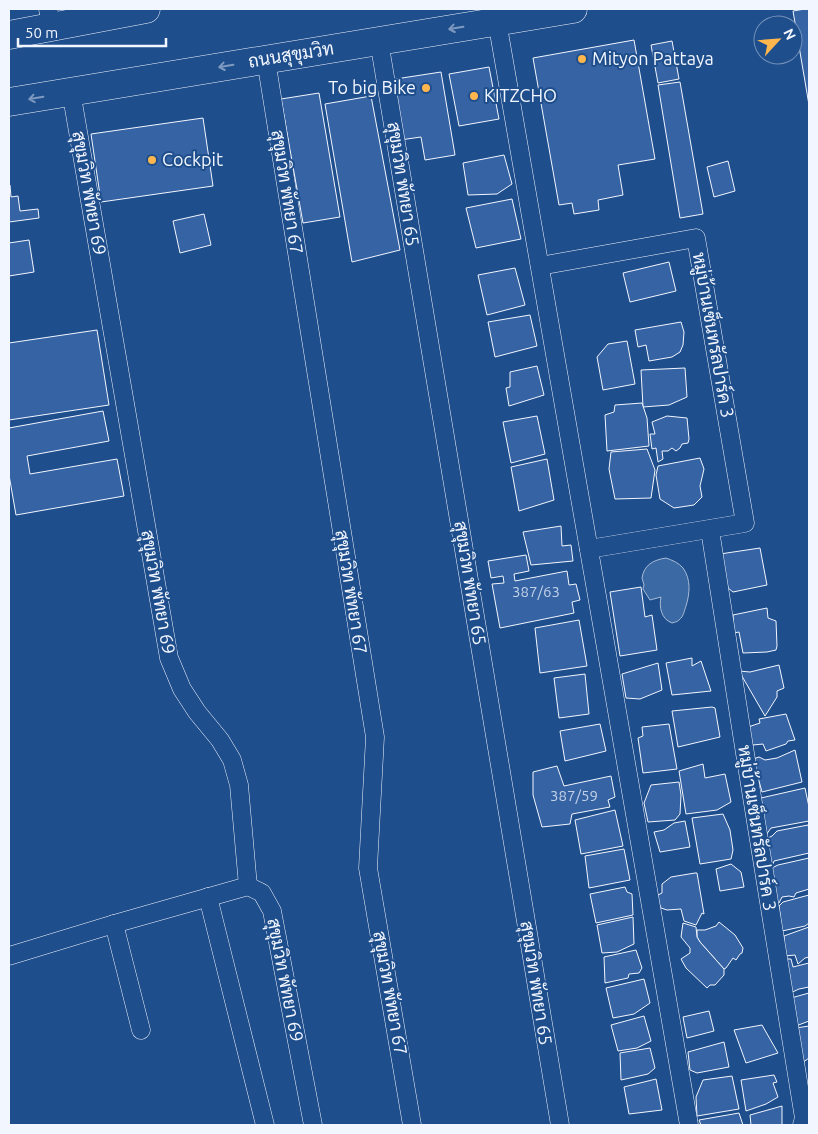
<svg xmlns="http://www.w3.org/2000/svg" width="818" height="1134" viewBox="0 0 818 1134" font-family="Ubuntu,Sarabun,sans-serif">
	<rect width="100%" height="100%" fill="#1f4e8c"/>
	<path fill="#3b69a3" stroke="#a8bbd7" d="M666 558C672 560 679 563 683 568 691 579 690 593 686 606 684 611 684 616 679 620 677 622 675 622 672 623 661 619 659 607 661 597L650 600 643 589 644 585 642 578C644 565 653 560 666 558Z"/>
	<g fill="#3563a3" stroke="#f2f6ff">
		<path d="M805 9H809V105L793 11Z"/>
		<path d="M634 40 655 159 618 165 623 195 598 200 599 210 574 214 572 203 559 205 533 58Z"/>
		<path d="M672 41 679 79 658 83 651 45Z"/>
		<path d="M489 67 499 119 459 126 449 74Z"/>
		<path d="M441 72 455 155 425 160 421 137 400 140 389 80Z"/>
		<path d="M680 82 703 214 680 218 658 85Z"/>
		<path d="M319 93 340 217 303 223 281 99Z"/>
		<path d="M371 96 400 250 352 262 325 104Z"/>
		<path d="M203 118 213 186 101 202 91 134Z"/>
		<path d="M504 155 512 184 497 194 468 195 463 163Z"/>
		<path d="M728 161 735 191 714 197 707 167Z"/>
		<path d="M9 185H10L11 197 18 196 20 211 38 209 39 218 9 222Z"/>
		<path d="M512 199 521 239 476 248 466 208Z"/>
		<path d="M204 214 211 245 180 253 173 221Z"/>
		<path d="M29 240 34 272 9 276V243Z"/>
		<path d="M669 262 676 291 630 302 623 273Z"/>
		<path d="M515 268 525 305 487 315 478 275Z"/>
		<path d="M530 315 537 346 495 357 488 322Z"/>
		<path d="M681 322 684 332 683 345 680 352 672 357 649 361 646 345 638 347 635 330Z"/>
		<path d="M97 330 109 405 9 420V343Z"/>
		<path d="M627 341 635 384 603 390 597 357 608 344Z"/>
		<path d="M537 366 544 395 509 406 506 388 510 387V372Z"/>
		<path d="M685 368 687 397 669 405 643 407 641 370Z"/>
		<path d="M642 403 647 418 649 446 607 451 605 415 614 412 615 405Z"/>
		<path d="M103 411 109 441 27 456 30 474 117 459 124 496 16 515 9 475V428Z"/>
		<path d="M537 416 545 454 511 463 503 422Z"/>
		<path d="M667 416 687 418 689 439 688 443 682 444 680 448 676 451 672 448 668 451H662L663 459 658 462 656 448 652 449 650 434H655L652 422Z"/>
		<path d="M647 449 655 470 651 498 615 499 609 469 611 452Z"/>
		<path d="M700 458 704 469 700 486 702 497 694 505 674 508 660 499 656 475 658 466Z"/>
		<path d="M547 459 554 500 519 511 511 467Z"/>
		<path d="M561 526 562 546 571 545 573 561 531 565 523 532Z"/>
		<path d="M760 548 767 585 733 592 728 588 720 554Z"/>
		<path d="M526 555 529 571 514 574 515 581 567 571 569 585 576 584 580 600 572 602 574 613 500 628 492 584 504 583 503 576 491 578 488 561Z"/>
		<path d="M641 587 645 617 652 615 657 650 620 656 610 592Z"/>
		<path d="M767 608 768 618 776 621 777 646 776 650 767 652 743 653 739 632 734 633 733 615Z"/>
		<path d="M579 620 587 666 540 673 535 628Z"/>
		<path d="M692 658V666L701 661 711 691 672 695 666 663Z"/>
		<path d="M658 663 662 690 640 699 626 698 622 674Z"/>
		<path d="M779 665 784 688 777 691V697L765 716 739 671 750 672Z"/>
		<path d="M585 674 589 714 559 718 554 678Z"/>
		<path d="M712 707 715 708 720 737 678 747 672 711Z"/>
		<path d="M786 714 795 740 788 741 786 744 766 751 763 744 753 745 745 728 760 723 759 719Z"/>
		<path d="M600 724 606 751 565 761 560 731Z"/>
		<path d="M669 724 677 769 643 773 638 738 643 736 642 727Z"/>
		<path d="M795 750 802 782 762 792 753 759 759 757 765 760 777 758Z"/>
		<path d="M703 764 705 778 725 774 731 802 717 810 686 814 679 771Z"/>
		<path d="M557 766 564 786 611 776 615 797 608 800 610 807 572 814 570 824 542 827 533 795V772Z"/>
		<path d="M679 782 681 795 680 814 675 820 648 822 644 803 651 785Z"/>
		<path d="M805 788 809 807V821L771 828 766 835 758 816 761 798Z"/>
		<path d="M615 810 623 846 581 854 575 820Z"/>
		<path d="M723 814 730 830 733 850 731 859 700 864 692 818Z"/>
		<path d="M685 821 690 847 660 852 654 832 664 830 674 823Z"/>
		<path d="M808 825 809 829V853L774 861 773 864 768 863 764 840 772 836 777 831Z"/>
		<path d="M624 849 630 880 589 888 585 856Z"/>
		<path d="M809 858V889L796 893 794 897 789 896 782 897 779 903 773 904 770 869 778 865Z"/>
		<path d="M731 864 741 872 744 887 720 891 716 869Z"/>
		<path d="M695 873H697L704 914 702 913 696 925 684 921 681 909 667 910 661 908 656 896 662 893V884L671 877Z"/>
		<path d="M625 887 627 892 632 894 633 915 596 923 590 894Z"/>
		<path d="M809 895V923L805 926 782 931 779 906 783 902Z"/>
		<path d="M633 917 634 944 617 952 602 953 597 925Z"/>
		<path d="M719 922 735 935 743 948 742 953 740 954 736 960 733 958 726 968 724 969 700 942 697 937V930H705L716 926Z"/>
		<path d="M683 923 696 927 697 937 700 942 724 969V975L715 985H710L707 988 686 968 681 959 690 953V948L681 937Z"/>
		<path d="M809 927V957L805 958 798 964 795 955 785 956 784 936Z"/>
		<path d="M636 950 642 968 639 973 629 974 628 978 605 983 604 957Z"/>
		<path d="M783 959H791L793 967 809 963V987L799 989 788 994Z"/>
		<path d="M644 979 650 1003 634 1014 613 1018 606 988Z"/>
		<path d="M809 993V1021L796 1026 791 998Z"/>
		<path d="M709 1011 714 1031 687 1038 683 1017Z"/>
		<path d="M644 1016 651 1041 637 1048 618 1051 611 1025Z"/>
		<path d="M762 1025 778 1053 746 1063 734 1030Z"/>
		<path d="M809 1026V1058L802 1063 796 1028Z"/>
		<path d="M724 1042 729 1067 697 1073 690 1070 688 1052Z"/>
		<path d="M650 1048 655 1068 648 1074 621 1080 620 1053Z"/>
		<path d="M774 1075 777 1082 773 1083 778 1097 766 1104 746 1111 741 1080Z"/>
		<path d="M732 1076 739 1109 697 1116 696 1097 703 1080Z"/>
		<path d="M656 1079 662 1110 629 1114 624 1087Z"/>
		<path d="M782 1106V1125H751L750 1115Z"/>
		<path d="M739 1113 743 1125H701L699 1120Z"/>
	</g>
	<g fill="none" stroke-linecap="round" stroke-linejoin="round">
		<g stroke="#f2f6ff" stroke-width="19">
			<g id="street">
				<path d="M48 9 52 27"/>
				<path d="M497 21 689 1125"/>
				<path d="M379 41 560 1125"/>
				<path d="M266 60 375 737 368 868 412 1125"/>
				<path d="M71 91 169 658 182 689 197 712 220 740 232 760 239 785 248 886"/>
				<path d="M540 266 696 238 745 523 589 549"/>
				<path d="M710 530 747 766 804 1118 802 1125"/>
				<path d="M248 886 262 893 272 911 313 1125"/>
				<path d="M208 897 265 1125"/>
				<path d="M114 924 141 1030"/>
				<path d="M9 956 114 924 248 886"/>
			</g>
		</g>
		<g stroke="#f2f6ff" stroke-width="29">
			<g id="highway">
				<path d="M9 35 146 9"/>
				<path d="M9 102 573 9"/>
			</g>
		</g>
		<use href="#street" stroke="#1f4e8c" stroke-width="18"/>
		<use href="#highway" stroke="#1f4e8c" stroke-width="28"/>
	</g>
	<defs><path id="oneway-shaft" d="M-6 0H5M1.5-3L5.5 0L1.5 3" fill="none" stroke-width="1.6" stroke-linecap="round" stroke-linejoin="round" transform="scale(1.25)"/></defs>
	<g stroke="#7e9ac0">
		<use href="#oneway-shaft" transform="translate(456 28) rotate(171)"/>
		<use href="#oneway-shaft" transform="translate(226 66) rotate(171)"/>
		<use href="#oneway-shaft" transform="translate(36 98) rotate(170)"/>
	</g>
	<g fill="#ffb74d" stroke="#1f4e8c" stroke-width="2">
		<circle cx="582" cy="59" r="5"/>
		<circle cx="426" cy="88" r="5"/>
		<circle cx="474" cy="96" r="5"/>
		<circle cx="152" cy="160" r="5"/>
	</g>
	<g text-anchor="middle" stroke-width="4" stroke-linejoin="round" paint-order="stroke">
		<g font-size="15" fill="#c3d1e8">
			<text x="536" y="597">387/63</text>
			<text x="574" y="801">387/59</text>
		</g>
		<g font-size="18" fill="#f2f6ff" stroke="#1f4e8c">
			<text transform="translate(291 55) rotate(-9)" y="6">ถนนสุขุมวิท</text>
			<text transform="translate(403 184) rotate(81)" y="6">สุขุมวิท พัทยา 65</text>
			<text transform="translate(287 192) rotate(81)" y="6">สุขุมวิท พัทยา 67</text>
			<text transform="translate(89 193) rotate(80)" y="6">สุขุมวิท พัทยา 69</text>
			<text transform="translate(713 335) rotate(80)" y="6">หมู่บ้านเซ็นทรัลปาร์ค 3</text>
			<text transform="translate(470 583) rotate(81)" y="6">สุขุมวิท พัทยา 65</text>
			<text transform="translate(158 592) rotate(80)" y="6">สุขุมวิท พัทยา 69</text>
			<text transform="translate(351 592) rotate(81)" y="6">สุขุมวิท พัทยา 67</text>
			<text transform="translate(757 828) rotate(81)" y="6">หมู่บ้านเซ็นทรัลปาร์ค 3</text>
			<text transform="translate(285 980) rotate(79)" y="6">สุขุมวิท พัทยา 69</text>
			<text transform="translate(536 983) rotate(81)" y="6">สุขุมวิท พัทยา 65</text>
			<text transform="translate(390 993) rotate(80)" y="6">สุขุมวิท พัทยา 67</text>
		</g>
		<g font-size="18" fill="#f2f6ff" stroke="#1f4e8c" text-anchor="start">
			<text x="592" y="65">Mityon Pattaya</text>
			<text x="416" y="94" text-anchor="end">To big Bike</text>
			<text x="484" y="102">KITZCHO</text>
			<text x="162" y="166">Cockpit</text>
		</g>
	</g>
	<rect width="818" height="1134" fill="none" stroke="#f2f6ff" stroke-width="20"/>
	<g transform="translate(778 40) rotate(64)"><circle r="24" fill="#1f4e8c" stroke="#7391ba"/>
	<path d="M0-4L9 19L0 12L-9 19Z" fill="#ffb74d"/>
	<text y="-8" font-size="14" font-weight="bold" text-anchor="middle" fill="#f2f6ff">N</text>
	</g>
	<path d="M18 38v8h148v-8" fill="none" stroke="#f2f6ff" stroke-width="2.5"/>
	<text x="25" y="38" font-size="15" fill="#f2f6ff" stroke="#1f4e8c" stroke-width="4" paint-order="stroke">50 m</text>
</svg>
